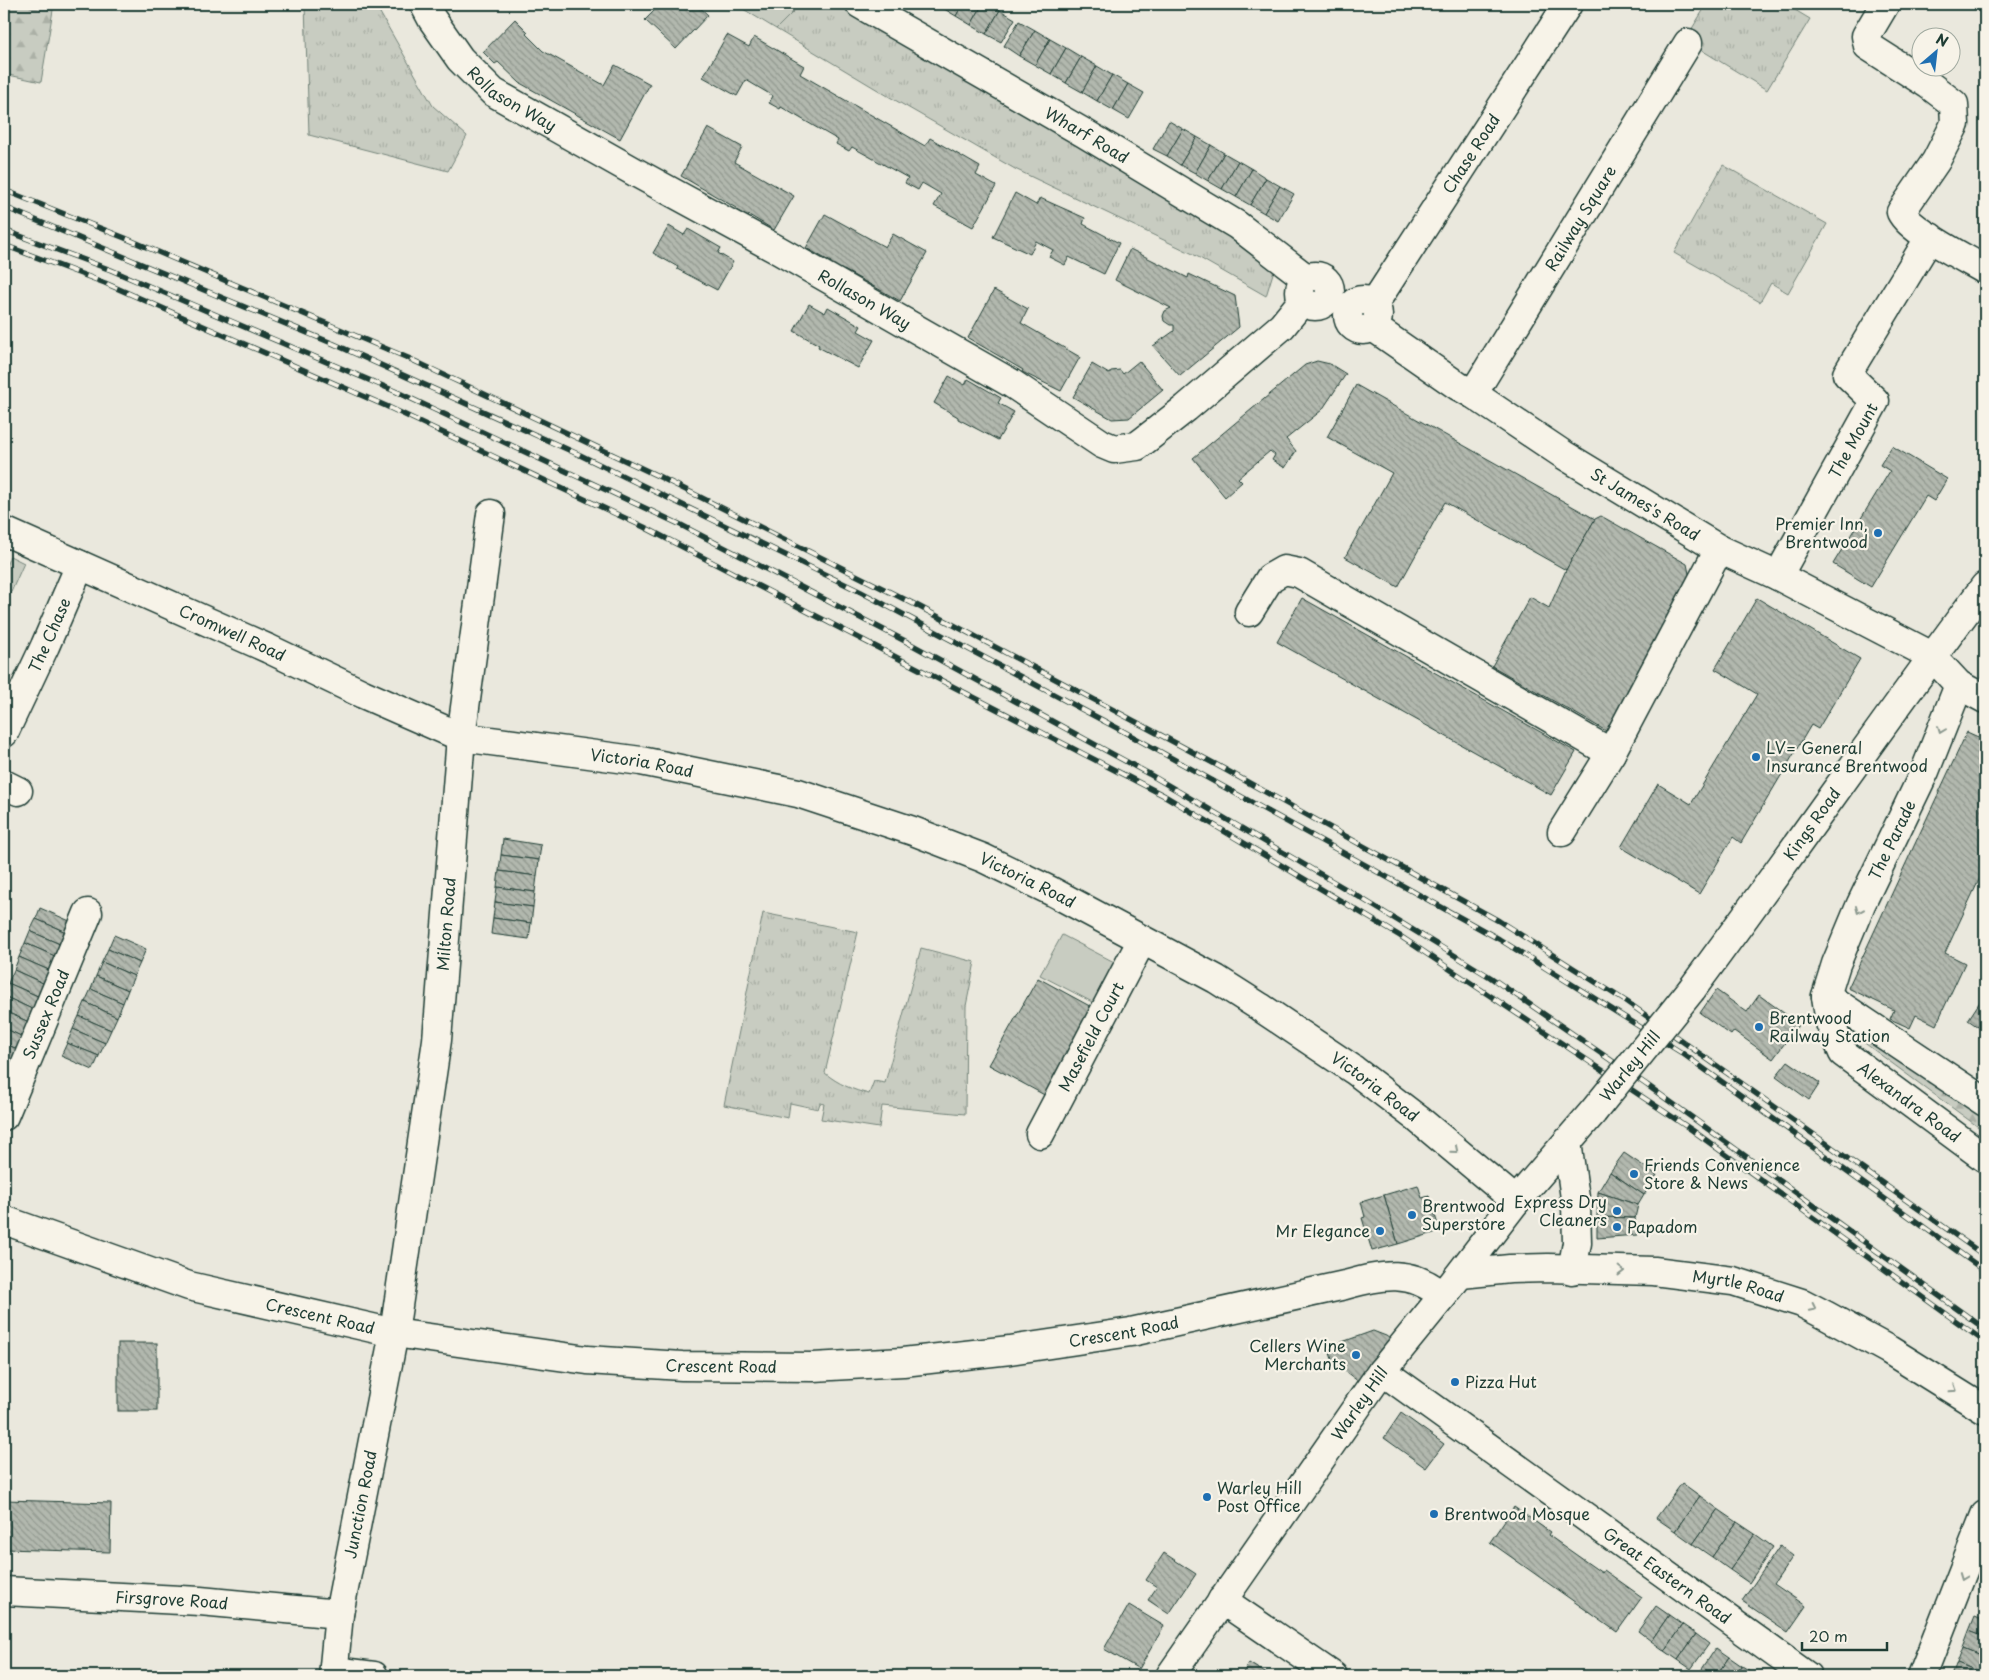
<svg xmlns="http://www.w3.org/2000/svg" width="1989" height="1680" viewBox="0 0 1989 1680" font-family="'Playpen Sans',sans-serif">
	<defs>
		<pattern id="grass-tufts" width="24" height="20" patternUnits="userSpaceOnUse" patternTransform="scale(1.25)"><rect width="24" height="20" fill="#c8ccc1"/><path d="M3 7l-1-3M5 7V3M7 7l1-3M15 17l-1-3M17 17v-4M19 17l1-3" fill="none" stroke="#abb0a6"/></pattern>
		<pattern id="forest-firs" width="22" height="20" patternUnits="userSpaceOnUse" patternTransform="scale(1.25)"><rect width="22" height="20" fill="#c8ccc1"/><path d="M5 1l3.5 6h-7zM16 11l3.5 6h-7z" fill="#abb0a6"/></pattern>
		<pattern id="building-back-hatch" width="6" height="6" patternUnits="userSpaceOnUse" patternTransform="scale(1.25)"><rect width="6" height="6" fill="#b2b8ae"/><path d="M-1 5l2 2M0 0l6 6M5-1l2 2" fill="none" stroke="#90978e"/></pattern>
	</defs>
	<rect width="100%" height="100%" fill="#eae8dd"/>
	<filter id="ink" filterUnits="userSpaceOnUse"><feTurbulence type="fractalNoise" baseFrequency=".02" numOctaves="2"/><feDisplacementMap in="SourceGraphic" scale="10" xChannelSelector="R" yChannelSelector="G"/><feConvolveMatrix kernelMatrix="1 2 1 2 8 2 1 2 1" color-interpolation-filters="sRGB"/></filter>
	<g filter="url(#ink)">
		<g fill="url(#grass-tufts)" stroke="#74847a">
			<path d="M305 4H375L433 106 467 136 448 171 309 135Z"/>
			<path d="M801 4H860L1278 257 1266 296 1191 253 1015 169 888 96 776 29Z"/>
			<path d="M1707 4H1785L1810 19 1767 90 1685 40Z"/>
			<path d="M1723 165 1827 224 1788 293 1771 283 1760 302 1674 253Z"/>
			<path d="M763 913 858 932 825 1073C838 1084 853 1090 869 1094L874 1081 885 1083 921 948 975 962 966 1006 965 1114 882 1106 879 1128 821 1119 824 1104 820 1103 818 1109 790 1103 788 1118 724 1105Z"/>
		</g>
		<g fill="url(#forest-firs)" stroke="#74847a">
			<path d="M4 4H54L41 82 4 74Z"/>
			<path d="M1847 1023 1985 1116V1132L1847 1030Z"/>
		</g>
		<g fill="#c8ccc1" stroke="#74847a">
			<path d="M735 4H801L776 29Z"/>
			<path d="M10 556 24 563 4 608V571Z"/>
			<path d="M1062 935 1118 964 1096 1004 1040 975Z"/>
		</g>
		<g fill="url(#building-back-hatch)" stroke="#1f3d34">
			<path d="M649 4H696L708 15 676 49 645 20 655 10Z"/>
			<path d="M943 4H963L956 16 941 7Z"/>
			<path d="M963 4H983L971 25 956 16Z"/>
			<path d="M983 4H990L1000 10 986 34 971 25Z"/>
			<path d="M1000 10 1015 19 1001 42 986 34Z"/>
			<path d="M515 19 528 32 526 34 543 51 604 85 615 65 650 84 620 139 520 83 498 62 495 64 483 52Z"/>
			<path d="M1019 21 1035 30 1019 56 1004 46Z"/>
			<path d="M1035 30 1050 39 1035 65 1019 56Z"/>
			<path d="M727 35 749 47 754 37 804 66 800 74 925 146 930 138 980 167 976 175 996 186 973 227 934 206 941 194 922 183 918 190 905 183 908 178 852 147 849 151 836 144 838 140 781 107 780 109 769 103 773 96 746 80 737 96 703 77Z"/>
			<path d="M1050 39 1066 48 1051 74 1035 65Z"/>
			<path d="M1066 48 1081 57 1066 83 1051 74Z"/>
			<path d="M1081 57 1097 66 1082 92 1066 83Z"/>
			<path d="M1097 66 1112 75 1097 101 1082 92Z"/>
			<path d="M1112 75 1128 84 1113 110 1097 101Z"/>
			<path d="M1128 84 1144 93 1129 119 1113 110Z"/>
			<path d="M1169 121 1183 129 1167 156 1153 149Z"/>
			<path d="M708 128 742 147 734 162 794 196 774 230 749 215 748 217 736 210V208L681 176Z"/>
			<path d="M1183 129 1197 137 1180 165 1167 156Z"/>
			<path d="M1197 137 1211 145 1195 173 1180 165Z"/>
			<path d="M1211 145 1224 153 1208 181 1195 173Z"/>
			<path d="M1224 153 1238 161 1222 189 1208 181Z"/>
			<path d="M1238 161 1252 169 1236 197 1222 189Z"/>
			<path d="M1252 169 1266 178 1250 205 1236 197Z"/>
			<path d="M1266 178 1280 186 1264 213 1250 205Z"/>
			<path d="M1280 186 1294 194 1278 221 1264 213Z"/>
			<path d="M1015 193 1036 205 1040 198 1085 218 1083 224 1119 243 1104 274 1069 257 1065 265 1049 257 1053 250 1036 241 1030 254 993 237Z"/>
			<path d="M825 214 885 247 893 234 927 253 900 301 844 270 843 272 830 264 831 262 806 248Z"/>
			<path d="M669 226 684 235 688 229 721 248 718 253 733 262 717 290 677 269 678 267 653 253Z"/>
			<path d="M1130 249 1188 278 1189 274 1235 296 1239 327 1180 376 1153 346 1174 331V325H1170L1164 321 1163 316 1165 311 1171 308 1115 280Z"/>
			<path d="M994 290 1028 309 1021 323 1080 357 1061 391 1022 372 1023 370 968 338Z"/>
			<path d="M809 304 825 313 828 307 861 326 858 331 874 340 858 368 818 347 819 345 794 331Z"/>
			<path d="M1139 361 1163 390 1129 418 1112 419 1073 397 1092 364 1109 374 1111 371 1120 370 1123 374Z"/>
			<path d="M1317 361 1330 364 1346 374 1322 410 1286 439 1296 451 1285 468 1272 460 1275 455 1270 451 1238 478 1242 482 1225 497 1193 458 1305 365Z"/>
			<path d="M949 376 965 385 968 379 1001 398 998 403 1014 412 998 440 958 419V417L934 403Z"/>
			<path d="M1356 385 1595 519 1566 570 1445 502 1398 587 1345 557 1392 473 1327 437Z"/>
			<path d="M1892 446 1947 479 1934 501 1926 496 1871 587 1833 564 1890 471 1880 465Z"/>
			<path d="M1601 516 1687 564 1691 583 1608 732 1492 666 1530 597 1549 608 1566 570 1595 519Z"/>
			<path d="M1302 598 1576 752 1551 795 1277 642Z"/>
			<path d="M1757 598 1860 659 1818 729 1811 725 1741 843 1733 837 1699 894 1621 847 1658 784 1691 804 1757 694 1715 669Z"/>
			<path d="M1967 732 1985 740V867L1945 953 1965 963 1936 1025 1916 1015 1910 1028 1890 1019 1894 1010 1848 988Z"/>
			<path d="M503 839 541 845 539 860 501 855Z"/>
			<path d="M501 855 539 860 537 876 499 871Z"/>
			<path d="M499 871 537 876 535 892 497 887Z"/>
			<path d="M497 887 535 892 533 907 495 902Z"/>
			<path d="M495 902 533 907 531 923 493 918Z"/>
			<path d="M40 908 72 922 68 933 36 919Z"/>
			<path d="M493 918 531 923 529 939 491 934Z"/>
			<path d="M36 919 68 933 62 945 30 931Z"/>
			<path d="M30 931 62 945 57 957 25 943Z"/>
			<path d="M114 935 146 949 140 963 108 949Z"/>
			<path d="M25 943 57 957 51 971 19 957Z"/>
			<path d="M108 949 140 963 134 976 102 962Z"/>
			<path d="M19 957 51 971 45 984 14 970Z"/>
			<path d="M102 962 134 976 128 990 96 976Z"/>
			<path d="M14 970 45 984 40 997 8 983Z"/>
			<path d="M96 976 128 990 123 1003 91 989Z"/>
			<path d="M1038 978 1097 1010 1050 1098 989 1065Z"/>
			<path d="M8 983 40 997 34 1010 4 996Z"/>
			<path d="M91 989 123 1003 117 1017 85 1002Z"/>
			<path d="M1716 990 1747 1012 1759 995 1799 1024 1773 1059 1734 1031 1731 1035 1700 1013Z"/>
			<path d="M1985 994V1029L1984 1031 1968 1020Z"/>
			<path d="M4 996 34 1010 29 1022 4 1011Z"/>
			<path d="M85 1002 117 1017 111 1030 79 1016Z"/>
			<path d="M4 1011 29 1022 23 1037 4 1028Z"/>
			<path d="M79 1016 111 1030 105 1043 73 1029Z"/>
			<path d="M4 1028 23 1037 17 1049 4 1043Z"/>
			<path d="M73 1029 105 1043 99 1056 67 1043Z"/>
			<path d="M4 1043 17 1049 9 1068 4 1065Z"/>
			<path d="M67 1043 99 1056 93 1070 61 1056Z"/>
			<path d="M1788 1061 1820 1083 1809 1100 1776 1076Z"/>
			<path d="M1624 1153 1657 1175 1644 1195 1610 1172Z"/>
			<path d="M1610 1172 1644 1195 1638 1205 1598 1192Z"/>
			<path d="M1418 1185 1422 1198 1429 1196 1440 1231 1398 1244 1384 1195Z"/>
			<path d="M1598 1192 1638 1205 1635 1218 1597 1217Z"/>
			<path d="M1384 1195 1398 1244 1372 1251 1362 1218 1365 1217 1361 1202Z"/>
			<path d="M1597 1217 1635 1218 1637 1235 1597 1238Z"/>
			<path d="M1373 1331 1386 1336 1393 1341 1359 1382 1333 1362 1328 1347Z"/>
			<rect x="118" y="1343" width="39" height="68"/>
			<path d="M1401 1413 1444 1444 1426 1468 1384 1438Z"/>
			<path d="M1682 1483 1700 1496 1675 1531 1656 1518Z"/>
			<path d="M1700 1496 1718 1509 1693 1544 1675 1531Z"/>
			<path d="M4 1500 111 1503 110 1552 4 1549Z"/>
			<path d="M1514 1507 1550 1532 1548 1535 1602 1573 1604 1570 1642 1597 1617 1632 1490 1542Z"/>
			<path d="M1718 1509 1737 1522 1712 1557 1693 1544Z"/>
			<path d="M1737 1522 1755 1534 1730 1570 1712 1557Z"/>
			<path d="M1755 1534 1773 1547 1749 1583 1730 1570Z"/>
			<path d="M1780 1546 1793 1556 1774 1584 1806 1606 1788 1632 1742 1601Z"/>
			<path d="M1164 1553 1196 1574 1169 1614 1148 1600 1157 1587 1146 1580Z"/>
			<path d="M1129 1605 1164 1626 1139 1669 1104 1649Z"/>
			<path d="M1656 1606 1669 1615 1651 1641 1638 1631Z"/>
			<path d="M1669 1615 1683 1625 1665 1651 1651 1641Z"/>
			<path d="M1975 1616 1985 1620V1637L1969 1631Z"/>
			<path d="M1683 1625 1696 1634 1678 1660 1665 1651Z"/>
			<path d="M1969 1631 1985 1637V1656L1963 1647Z"/>
			<path d="M1696 1634 1709 1644 1691 1669 1678 1660Z"/>
			<path d="M1963 1647 1985 1656V1674L1957 1663Z"/>
			<path d="M1716 1648 1729 1657 1716 1676H1700L1698 1675Z"/>
			<path d="M1729 1657 1742 1666 1734 1676H1716Z"/>
			<path d="M1249 1663 1270 1676H1241Z"/>
			<path d="M1957 1663 1985 1674V1676H1952Z"/>
			<path d="M1742 1666 1755 1674 1753 1676H1734Z"/>
		</g>
		<g fill="none" stroke-linecap="round" stroke-linejoin="round">
			<g stroke="#1f3d34" stroke-width="31">
				<g id="minor">
					<path id="s1" d="M424 4 432 19 460 59 493 92 635 172 778 250 1011 383 1102 444 1114 449 1137 446 1145 440 1186 408 1282 326 1303 300"/>
					<path id="s2" d="M860 4 1084 133 1237 225 1306 278"/>
					<path d="M1885 4 1866 36 1868 46 1929 85 1954 104 1955 124 1936 161 1901 212C1910 231 1965 258 1985 270"/>
					<circle cx="1315" cy="291" r="15"/>
					<circle cx="1363" cy="315" r="15"/>
					<path id="s3" d="M1374 304 1568 4"/>
					<path id="s4" d="M1373 327 1458 386 1473 394 1564 455 1719 549 1778 576 1932 656 1959 685 1985 699"/>
					<path id="s5" d="M1473 394 1688 43"/>
					<path id="s6" d="M4 531 269 649 363 694 461 737 641 761 798 793 913 831 983 858 1051 891 1216 979 1260 1007 1354 1070 1418 1119 1516 1201"/>
					<path id="s7" d="M1778 576 1875 401 1847 374 1930 237"/>
					<path d="M1249 612 1270 578 1284 570 1299 573 1611 753"/>
					<path id="s8" d="M1959 685 1925 771 1861 904 1836 964 1826 996 1830 1023 1843 1053 1985 1158"/>
					<path id="s9" d="M4 733 45 646 80 565"/>
					<path d="M4 784 18 791"/>
					<path d="M1562 832 1611 753 1719 549"/>
					<path d="M1826 996 1985 1102"/>
					<path id="s10" d="M4 1116 88 913"/>
					<path id="s11" d="M1040 1134 1142 940"/>
					<path d="M1567 1142 1576 1205 1577 1243 1572 1270"/>
					<path id="s12" d="M4 1220 189 1286 394 1333 587 1360 682 1366 813 1367 903 1362 1010 1350 1131 1332 1345 1285C1383 1275 1410 1268 1443 1296"/>
					<path id="s13" d="M1461 1274 1510 1269 1548 1268 1654 1271 1733 1281 1802 1303 1827 1316 1889 1350 1985 1410"/>
					<path id="s14" d="M1382 1371 1807 1676"/>
					<path id="s15" d="M4 1591 200 1601 339 1614"/>
					<path d="M1222 1600 1333 1676"/>
					<path d="M334 1671 374 1676"/>
					<path id="s16" d="M333 1676 339 1614 394 1333 437 1040 461 737 491 514"/>
					<path d="M1922 1676 1985 1515"/>
				</g>
			</g>
			<g stroke="#1f3d34" stroke-width="31">
				<g id="major">
					<path id="s17" d="M1692 989C1791 856 1885 719 1985 586"/>
					<path id="s18" d="M1170 1676 1382 1371 1443 1296 1516 1201 1593 1112"/>
				</g>
			</g>
			<use href="#minor" stroke="#f7f3e8" stroke-width="28"/>
			<use href="#major" stroke="#f7f3e8" stroke-width="28"/>
			<g stroke="#1f3d34" stroke-width="5.5">
				<g id="rail">
					<path d="M4 190 125 238 408 358 658 476 918 606 1215 764 1499 921 1627 1002 1985 1256"/>
					<path d="M4 207 334 344 580 455 861 592 1119 729 1499 939 1682 1053 1985 1271"/>
					<path d="M4 230 111 270 397 392 679 524 907 642 1149 774 1351 892 1490 977 1647 1085 1985 1329"/>
					<path d="M4 245 105 283 386 406 644 527 1165 796 1400 936 1590 1062 1692 1130 1985 1342"/>
				</g>
			</g>
			<use href="#rail" stroke="#f7f3e8" stroke-width="4" stroke-dasharray="11" stroke-linecap="butt"/>
			<g stroke="#1f3d34" stroke-width="31" stroke-linecap="butt">
				<g id="major-bridge">
					<path id="s19" d="M1593 1112 1692 989"/>
				</g>
			</g>
			<use href="#major-bridge" stroke="#f7f3e8" stroke-width="28"/>
		</g>
		<defs><path id="oneway-chevron" d="M-2-3.5L2.5 0L-2 3.5" fill="none" stroke-width="1.6" stroke-linecap="round" stroke-linejoin="round" transform="scale(1.25)"/></defs>
		<g stroke="#8b988e">
			<use href="#oneway-chevron" transform="translate(1941 730) rotate(111)"/>
			<use href="#oneway-chevron" transform="translate(1859 910) rotate(113)"/>
			<use href="#oneway-chevron" transform="translate(1455 1150) rotate(40)"/>
			<use href="#oneway-chevron" transform="translate(1621 1271) rotate(1)"/>
			<use href="#oneway-chevron" transform="translate(1813 1308) rotate(26)"/>
			<use href="#oneway-chevron" transform="translate(1954 1389) rotate(33)"/>
			<use href="#oneway-chevron" transform="translate(1962 1577) rotate(111)"/>
		</g>
	</g>
	<g fill="#1f6fb2" stroke="#f7f3e8" stroke-width="2">
		<circle cx="1878" cy="533" r="5"/>
		<circle cx="1756" cy="757" r="5"/>
		<circle cx="1759" cy="1027" r="5"/>
		<circle cx="1634" cy="1174" r="5"/>
		<circle cx="1617" cy="1211" r="5"/>
		<circle cx="1412" cy="1215" r="5"/>
		<circle cx="1617" cy="1227" r="5"/>
		<circle cx="1380" cy="1231" r="5"/>
		<circle cx="1356" cy="1355" r="5"/>
		<circle cx="1455" cy="1382" r="5"/>
		<circle cx="1207" cy="1497" r="5"/>
		<circle cx="1434" cy="1514" r="5"/>
	</g>
	<g text-anchor="middle" stroke-width="4.5" stroke-linejoin="round" paint-order="stroke">
		<g font-size="16" fill="#1f3d34" stroke="#f7f3e8">
			<text dy="6" stroke="none"><textPath href="#s1" startOffset="132">Rollason Way</textPath></text>
			<text dy="6" stroke="none"><textPath href="#s2" startOffset="262">Wharf Road</textPath></text>
			<text dy="6" stroke="none"><textPath href="#s3" startOffset="179">Chase Road</textPath></text>
			<text dy="6" stroke="none"><textPath href="#s5" startOffset="206">Railway Square</textPath></text>
			<text dy="6" stroke="none"><textPath href="#s1" startOffset="538">Rollason Way</textPath></text>
			<text dy="6" stroke="none"><textPath href="#s7" startOffset="155">The Mount</textPath></text>
			<text dy="6" stroke="none"><textPath href="#s4" startOffset="325">St James's Road</textPath></text>
			<text dy="6" stroke="none"><textPath href="#s6" startOffset="250">Cromwell Road</textPath></text>
			<text dy="6" stroke="none"><textPath href="#s9" startOffset="108">The Chase</textPath></text>
			<text dy="6" stroke="none"><textPath href="#s6" startOffset="684">Victoria Road</textPath></text>
			<text dy="6" stroke="none"><textPath href="#s17" startOffset="204">Kings Road</textPath></text>
			<text transform="translate(1892 840) rotate(-64)" y="6">The Parade</text>
			<text dy="6" stroke="none"><textPath href="#s6" startOffset="1089">Victoria Road</textPath></text>
			<text dy="6" stroke="none"><textPath href="#s16" startOffset="761">Milton Road</textPath></text>
			<text dy="6" stroke="none"><textPath href="#s10" startOffset="110">Sussex Road</textPath></text>
			<text dy="6" stroke="none"><textPath href="#s11" startOffset="110">Masefield Court</textPath></text>
			<text dy="6" stroke="none"><textPath href="#s19" startOffset="59">Warley Hill</textPath></text>
			<text dy="6" stroke="none"><textPath href="#s6" startOffset="1494">Victoria Road</textPath></text>
			<text dy="6" stroke="none"><textPath href="#s8" startOffset="481">Alexandra Road</textPath></text>
			<text dy="6" stroke="none"><textPath href="#s13" startOffset="279">Myrtle Road</textPath></text>
			<text dy="6" stroke="none"><textPath href="#s12" startOffset="331">Crescent Road</textPath></text>
			<text dy="6" stroke="none"><textPath href="#s12" startOffset="1141">Crescent Road</textPath></text>
			<text dy="6" stroke="none"><textPath href="#s12" startOffset="736">Crescent Road</textPath></text>
			<text dy="6" stroke="none"><textPath href="#s18" startOffset="332">Warley Hill</textPath></text>
			<text dy="6" stroke="none"><textPath href="#s16" startOffset="174">Junction Road</textPath></text>
			<text dy="6" stroke="none"><textPath href="#s14" startOffset="351">Great Eastern Road</textPath></text>
			<text dy="6" stroke="none"><textPath href="#s15" startOffset="168">Firsgrove Road</textPath></text>
		</g>
		<g font-size="16" fill="#1f3d34" stroke="#f7f3e8" text-anchor="start">
			<text x="1868" y="530" text-anchor="end">Premier Inn,<tspan x="1868" dy="18">Brentwood</tspan></text>
			<text x="1766" y="754">LV= General<tspan x="1766" dy="18">Insurance Brentwood</tspan></text>
			<text x="1769" y="1024">Brentwood<tspan x="1769" dy="18">Railway Station</tspan></text>
			<text x="1644" y="1171">Friends Convenience<tspan x="1644" dy="18">Store &amp; News</tspan></text>
			<text x="1607" y="1208" text-anchor="end">Express Dry<tspan x="1607" dy="18">Cleaners</tspan></text>
			<text x="1422" y="1212">Brentwood<tspan x="1422" dy="18">Superstore</tspan></text>
			<text x="1627" y="1233">Papadom</text>
			<text x="1370" y="1237" text-anchor="end">Mr Elegance</text>
			<text x="1346" y="1352" text-anchor="end">Cellers Wine<tspan x="1346" dy="18">Merchants</tspan></text>
			<text x="1465" y="1388">Pizza Hut</text>
			<text x="1217" y="1494">Warley Hill<tspan x="1217" dy="18">Post Office</tspan></text>
			<text x="1444" y="1520">Brentwood Mosque</text>
		</g>
	</g>
	<rect width="1989" height="1680" fill="none" stroke="#f7f3e8" stroke-width="20"/>
	<rect x="10" y="10" width="1969" height="1660" fill="none" stroke="#1f3d34" stroke-width="2" filter="url(#ink)"/>
	<g transform="translate(1936 52) rotate(28)"><circle r="24" fill="#f7f3e8" stroke="#a1aaa0"/>
	<path d="M0-4L9 19L0 12L-9 19Z" fill="#1f6fb2"/>
	<text y="-8" font-size="14" font-weight="bold" text-anchor="middle" fill="#1f3d34">N</text>
	</g>
	<path d="M1802 1642v8h85v-8" fill="none" stroke="#1f3d34" stroke-width="2.5"/>
	<text x="1809" y="1642" font-size="15" fill="#1f3d34" stroke="#f7f3e8" stroke-width="4" paint-order="stroke">20 m</text>
</svg>
